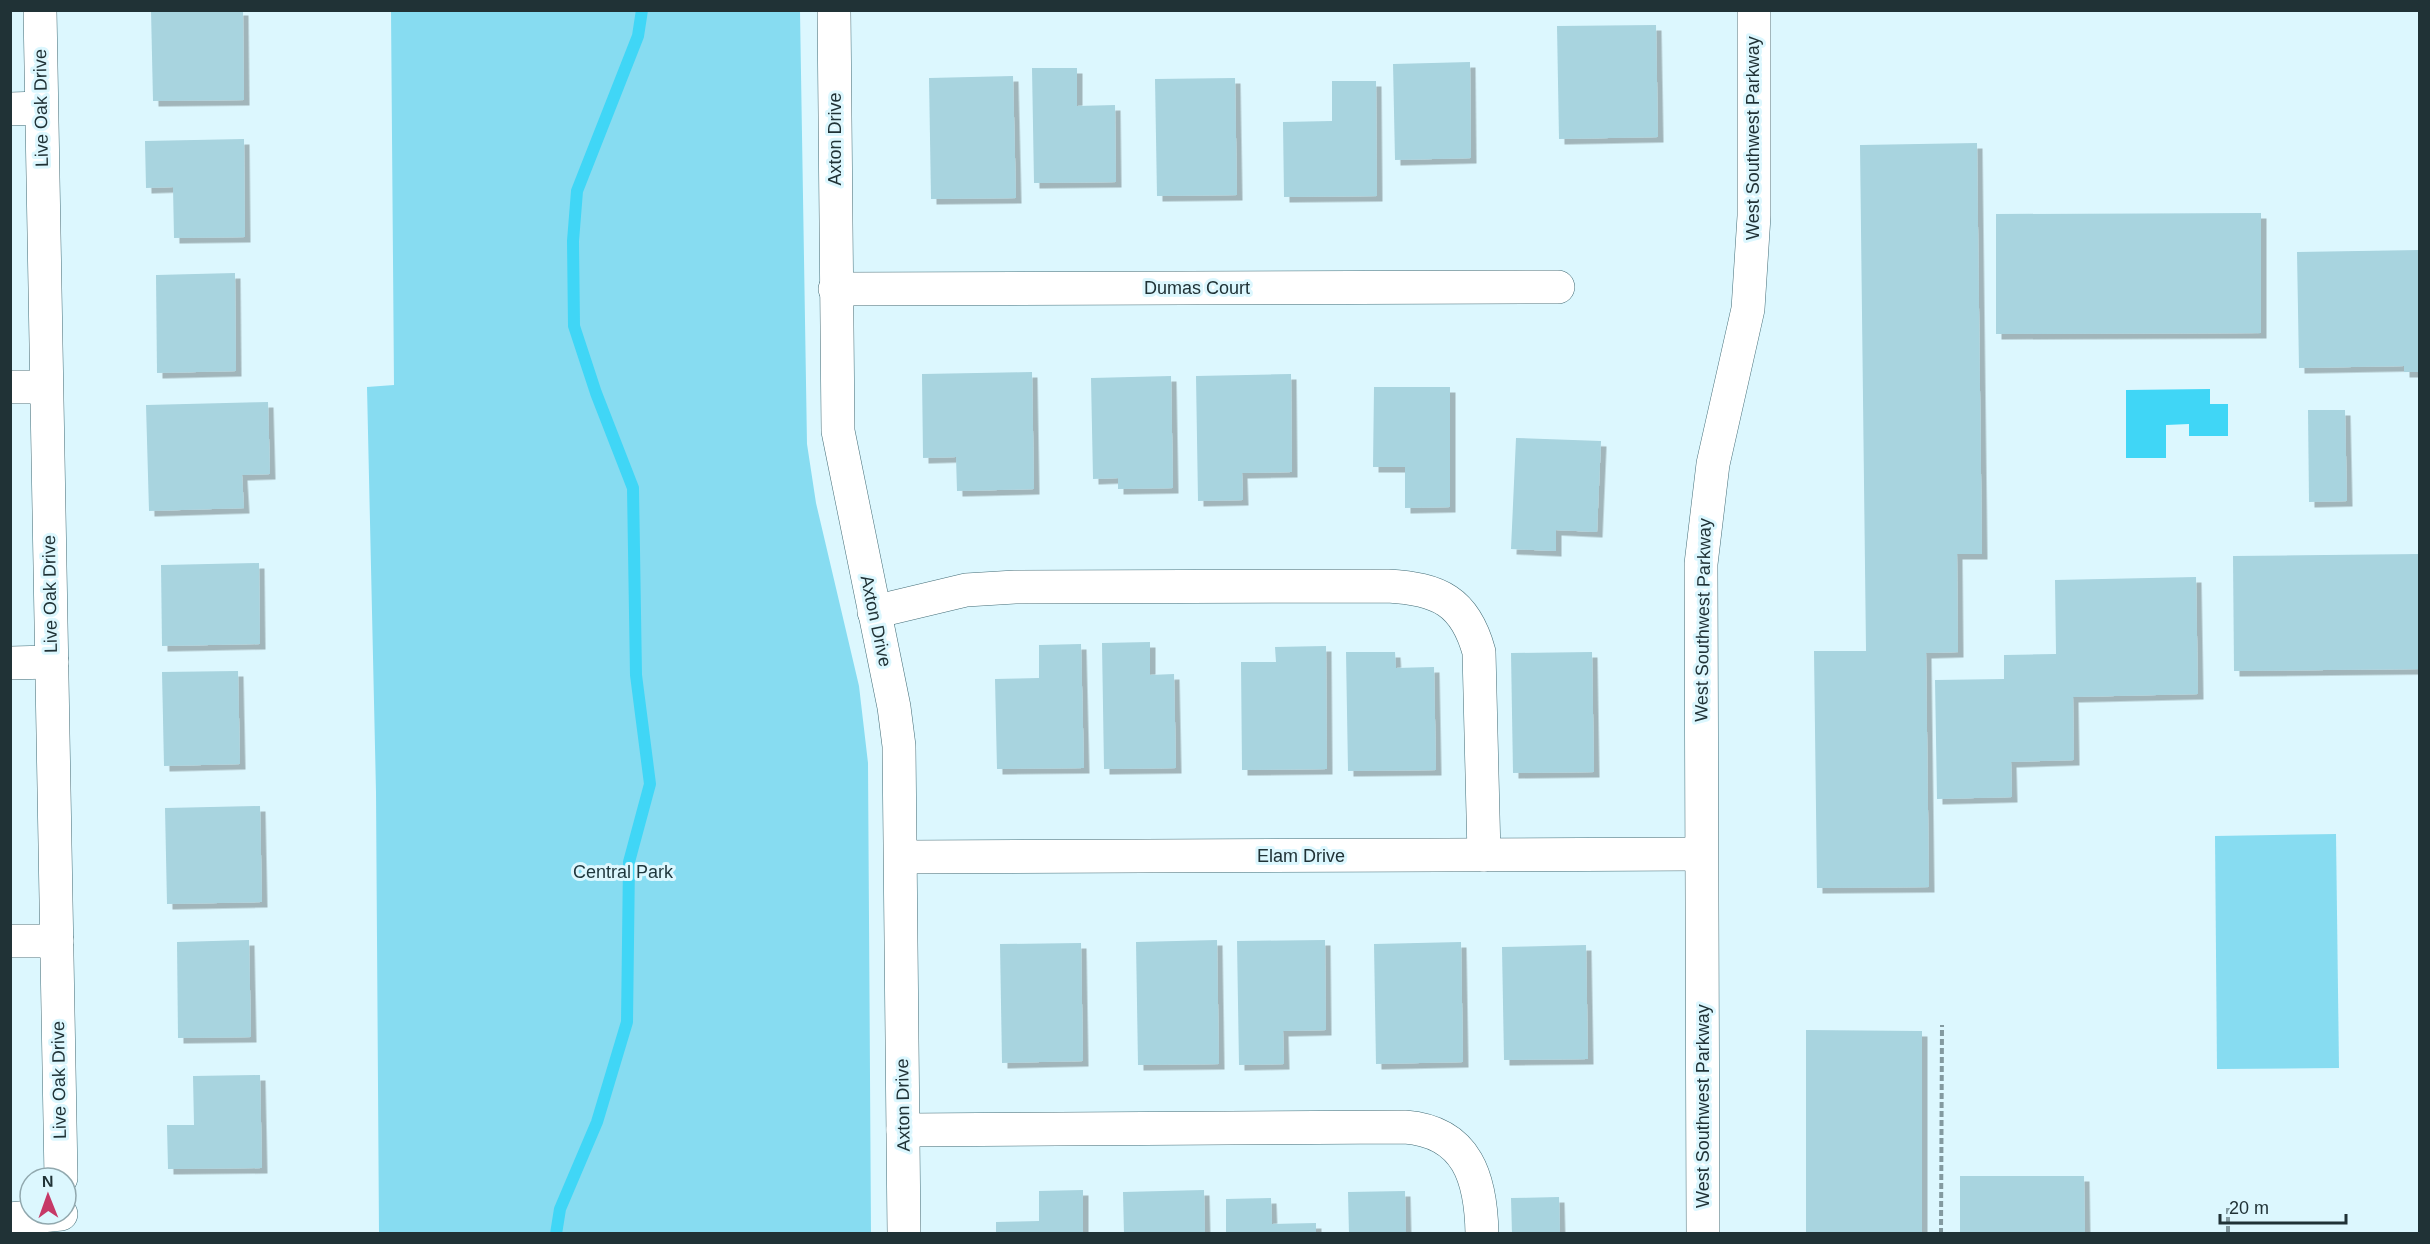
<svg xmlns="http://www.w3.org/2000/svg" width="2430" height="1244" viewBox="0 0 2430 1244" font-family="Helvetica,sans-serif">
	<defs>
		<filter id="shadow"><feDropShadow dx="5.5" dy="5.5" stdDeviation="0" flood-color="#0004"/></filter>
	</defs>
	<rect width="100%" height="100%" fill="#dcf7fe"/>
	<g fill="#87dcf1">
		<path d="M391 11H800L807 444 816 503 859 686 868 763 871 1233H379L376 792 367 387 394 385Z"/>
		<path d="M2336 834 2339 1068 2217 1069 2215 836Z"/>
	</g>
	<path fill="#40d6f6" d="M2210 389V404H2228V436H2189V424L2166 425V458H2126V390Z"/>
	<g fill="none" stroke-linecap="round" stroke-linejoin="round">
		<path stroke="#40d6f6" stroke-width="12" d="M556 1234 560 1209 597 1122 627 1022 629 862 650 784 636 675 633 488 596 393 574 326 573 241 577 191 638 36 642 10"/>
	</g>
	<g fill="#a8d4df" filter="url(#shadow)">
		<path d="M151 10H243L244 100 153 101Z"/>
		<path d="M1656 25 1658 137 1559 139 1557 26Z"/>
		<path d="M1470 62 1471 158 1395 160 1393 64Z"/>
		<path d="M1032 68H1077V106L1115 105 1116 182 1034 183Z"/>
		<path d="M1013 76 1016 198 931 199 929 78Z"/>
		<path d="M1235 78 1237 195 1157 196 1155 79Z"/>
		<path d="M1332 81H1376L1377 196 1284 197 1283 122 1332 121Z"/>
		<path d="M244 139 245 237 174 238 173 187 146 188 145 141Z"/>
		<path d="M1977 143 1982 554H1957L1958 652 1926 653 1929 887 1817 888 1814 651H1866L1860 145Z"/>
		<path d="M2261 213V333L1996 334V214Z"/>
		<path d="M2420 250V372H2404V366L2299 368 2297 252Z"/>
		<path d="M235 273 236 371 157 373 156 275Z"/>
		<path d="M1032 372 1034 489 957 491 956 457 923 458 922 374Z"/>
		<path d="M1291 374 1292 472 1242 473 1243 500 1198 501 1196 376Z"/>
		<path d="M1171 376 1173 488 1118 489V478L1093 479 1091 378Z"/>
		<path d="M1374 387H1450V507L1405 508V467H1373Z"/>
		<path d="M268 402 270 474 242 475 244 508 149 511 146 405Z"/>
		<path d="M2308 410H2345L2347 501 2309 502Z"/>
		<path d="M1516 438 1601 441 1597 532 1556 530V551L1511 549Z"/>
		<path d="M2420 554V669L2234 671 2233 556Z"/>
		<path d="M259 563 260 644 162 646 161 565Z"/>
		<path d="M2196 577 2198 694 2073 697 2074 760 2011 762 2012 797 1937 799 1935 680 2004 679V655L2056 654 2055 580Z"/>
		<path d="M1150 642V675L1174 674 1176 768 1104 769 1102 643Z"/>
		<path d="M1081 644 1084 768 997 769 995 679 1039 678V645Z"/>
		<path d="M1326 646 1327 769 1242 770 1241 662H1276L1275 647Z"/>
		<path d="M1346 652H1395L1396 668 1434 667 1436 770 1348 771Z"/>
		<path d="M1592 652 1594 772 1513 773 1511 653Z"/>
		<path d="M238 671 240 764 164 766 162 672Z"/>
		<path d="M260 806 262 902 167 904 165 808Z"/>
		<path d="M249 940 251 1037 178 1038 177 942Z"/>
		<path d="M1217 940 1219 1064 1138 1065 1136 942Z"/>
		<path d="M1325 940 1326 1030 1283 1031 1284 1064 1239 1065 1237 941Z"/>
		<path d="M1461 942 1463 1062 1376 1064 1374 944Z"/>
		<path d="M1081 943 1083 1061 1002 1063 1000 944Z"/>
		<path d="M1586 945 1588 1059 1504 1060 1502 947Z"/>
		<path d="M1806 1030 1922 1031V1234H1806Z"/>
		<path d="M260 1075 262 1168 168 1169 167 1125H194L193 1076Z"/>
		<path d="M1960 1176H2084L2085 1234H1960Z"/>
		<path d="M1083 1190V1234H996V1222L1039 1221V1191Z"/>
		<path d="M1204 1190 1205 1234H1124L1123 1192Z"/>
		<path d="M1405 1191 1406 1234H1349L1348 1192Z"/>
		<path d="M1559 1197 1560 1234H1512L1511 1198Z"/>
		<path d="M1271 1198 1272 1224 1316 1223V1234H1226V1199Z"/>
	</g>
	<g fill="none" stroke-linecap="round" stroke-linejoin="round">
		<g stroke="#446d77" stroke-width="34">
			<g id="minor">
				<path d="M40 10 61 1178"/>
				<path d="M834 10 838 431 894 707 899 746 904 1234"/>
				<path d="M10 109 41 108"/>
				<path d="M835 289 1558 287"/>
				<path d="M10 387H46"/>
				<path d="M874 612 966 590 1015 587 1388 586C1439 589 1465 601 1479 652L1484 855"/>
				<path d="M10 663 52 662"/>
				<path d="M901 857 1701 854"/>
				<path d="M10 941H57"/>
				<path d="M903 1130 1405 1127C1468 1132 1481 1179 1482 1234"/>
				<path d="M10 1219 61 1214"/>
				<path d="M1703 1234 1701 564 1713 464 1748 309 1754 216V10"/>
			</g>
		</g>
		<g stroke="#839aa0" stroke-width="4" stroke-dasharray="6 3" stroke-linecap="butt">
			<path d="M2228 1208V1234"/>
			<path d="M1941 1234 1942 1025"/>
		</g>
		<use href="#minor" stroke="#fff" stroke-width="33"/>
	</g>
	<g text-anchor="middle" stroke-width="6" stroke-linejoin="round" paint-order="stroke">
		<g font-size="18" fill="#203236" stroke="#dcf7fe">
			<text transform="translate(41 108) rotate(-91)" y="6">Live Oak Drive</text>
			<text transform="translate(1753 138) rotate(-90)" y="6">West Southwest Parkway</text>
			<text transform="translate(835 139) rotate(-90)" y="6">Axton Drive</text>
			<text x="1197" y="294">Dumas Court</text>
			<text transform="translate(50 594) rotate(-91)" y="6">Live Oak Drive</text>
			<text transform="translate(1703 620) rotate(-89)" y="6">West Southwest Parkway</text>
			<text transform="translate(876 621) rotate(78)" y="6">Axton Drive</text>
			<text x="1301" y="862">Elam Drive</text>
			<text transform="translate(59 1080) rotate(-91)" y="6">Live Oak Drive</text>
			<text transform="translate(903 1105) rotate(-91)" y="6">Axton Drive</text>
			<text transform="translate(1703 1106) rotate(-90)" y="6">West Southwest Parkway</text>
		</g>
		<g font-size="18" fill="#1e363c" stroke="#dcf7fe">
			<text x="623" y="878">Central Park</text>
		</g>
	</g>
	<rect width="2430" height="1244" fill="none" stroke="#203236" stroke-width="24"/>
	<g transform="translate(48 1196) rotate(359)"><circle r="28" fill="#dcf7fe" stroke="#91a8ae" stroke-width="1.5"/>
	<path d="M0-4.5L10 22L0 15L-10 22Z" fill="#c63967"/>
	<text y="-9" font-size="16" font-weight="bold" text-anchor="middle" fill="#203236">N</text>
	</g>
	<path d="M2220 1214v9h126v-9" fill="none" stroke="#203236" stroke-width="3"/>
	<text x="2229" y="1214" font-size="18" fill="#203236" stroke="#dcf7fe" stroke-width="4.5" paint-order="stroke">20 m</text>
</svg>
